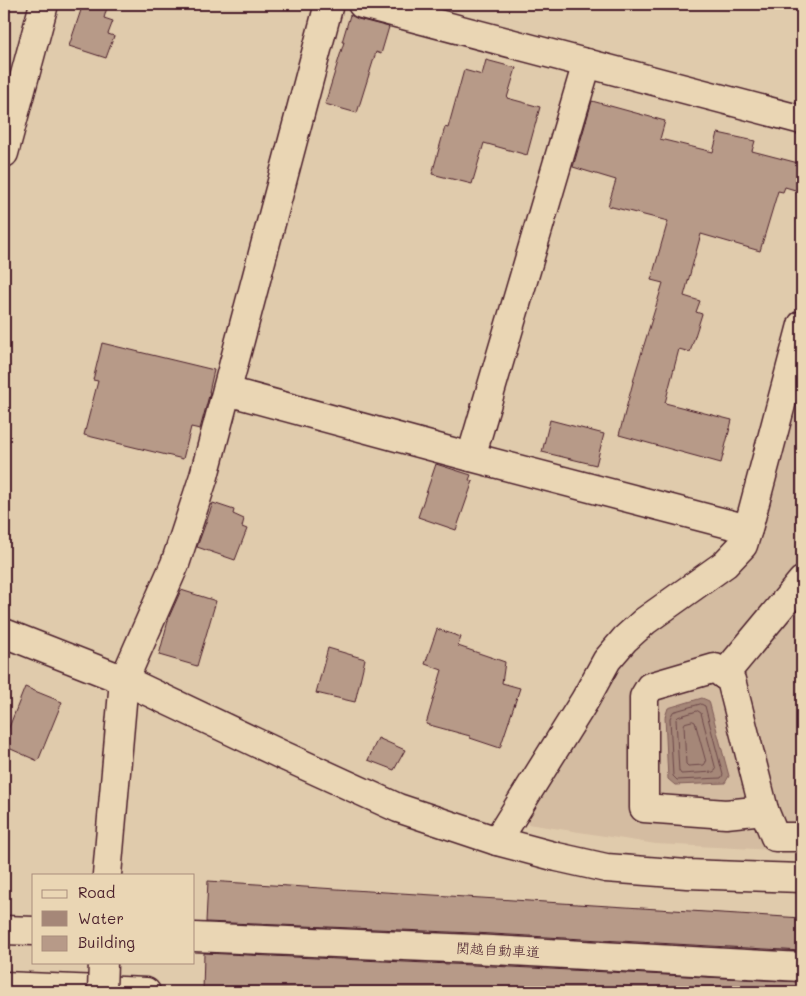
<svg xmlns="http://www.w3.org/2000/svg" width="806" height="996" viewBox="0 0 806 996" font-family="Mali,'Klee One',sans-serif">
	<rect width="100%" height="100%" fill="#e0cbac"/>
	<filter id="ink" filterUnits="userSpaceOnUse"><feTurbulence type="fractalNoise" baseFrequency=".02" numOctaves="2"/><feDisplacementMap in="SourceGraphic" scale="10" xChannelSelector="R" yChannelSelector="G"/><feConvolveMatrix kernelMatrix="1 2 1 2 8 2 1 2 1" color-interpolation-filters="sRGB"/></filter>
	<g filter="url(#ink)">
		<path fill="#d4bca1" d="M802 377V850H775L656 844 528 824 526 815 614 673 639 644 740 570 757 543Z"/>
		<path fill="#a58778" stroke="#815d59" d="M702 698 709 701 729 776 725 783 675 785 668 779 665 717 668 708Z"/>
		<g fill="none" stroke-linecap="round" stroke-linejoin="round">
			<g stroke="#6e494a" stroke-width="1">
				<path d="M701 704 705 706 723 775 721 778 677 780 673 776 670 718 673 712Z"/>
				<path d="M698 711 701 713 716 770 713 772 681 774 679 771 676 719 678 717Z"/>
				<path d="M693 721 695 722 706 762 704 765 688 766 686 764 684 725 685 723Z"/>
			</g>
		</g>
		<g fill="#b79a88" stroke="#4a1f2b">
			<path d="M83 4H108L104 18 113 21 108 34 114 36 106 58 69 46Z"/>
			<path d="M350 15 358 19 389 27 381 54 376 52 357 113 325 104 344 42H342Z"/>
			<path d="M486 60 516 68 507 98 540 107 527 155 484 143 472 184 432 174 445 127 448 128 464 70 482 75Z"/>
			<path d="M592 101 665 121 660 139 713 152 718 133 755 141 752 151 802 164V192L785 187 783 192 778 191 760 251 701 234 684 296 700 301 696 312 702 314 690 352 679 349 665 403 732 420 721 463 619 435 636 371 663 283 651 280 668 221 608 206 616 180 573 167Z"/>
			<path d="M102 343 214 370 209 392H210L200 429 191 427 183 459 84 435 98 381 93 380Z"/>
			<path d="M550 420 604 434 596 465 542 452Z"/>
			<path d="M436 464 471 475 469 480 473 481 456 530 418 517Z"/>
			<path d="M213 503 234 510 233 514 244 519 242 527 247 529 235 560 197 547Z"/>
			<path d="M181 590 216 601 197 666 159 655 169 617Z"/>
			<path d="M437 629 461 637 458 646 505 662 502 683 520 688 500 748 470 738V736L426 724 442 670 425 664Z"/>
			<path d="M328 648 365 659 355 702 316 693Z"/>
			<path d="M25 687 62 702 38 761 4 746V740Z"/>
			<path d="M378 738 405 750 394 770 368 760Z"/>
			<path d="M208 881 802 918V951L474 933 206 922Z"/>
			<path d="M204 953 472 965 802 982V992H203Z"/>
		</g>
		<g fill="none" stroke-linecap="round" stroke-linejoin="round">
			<g stroke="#4a1f2b" stroke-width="31">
				<g id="minor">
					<path d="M362 4 802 120"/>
					<path d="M4 153 44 4"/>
					<path d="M227 391 471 457 748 529 802 325"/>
					<path d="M471 457 587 63"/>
					<path d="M4 633 124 680 280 754 398 808 497 841 557 857 606 868 687 874 802 878"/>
					<path d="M715 668 731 680 764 810 726 814 644 808V697L650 687Z"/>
					<path d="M724 675 802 581"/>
					<path d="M764 810 775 837H802"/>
					<path d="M497 841 585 700 607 660 625 639 645 621 725 564 743 545 748 529"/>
					<path d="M107 875 124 680 175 564 204 476 329 4"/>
				</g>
			</g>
			<g stroke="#4a1f2b" stroke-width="31">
				<g id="highway">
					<path d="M4 930 34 931"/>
					<path d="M194 937 473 949 802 967"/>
					<path d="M4 986 146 992"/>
				</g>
			</g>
			<use href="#minor" stroke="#ead6b4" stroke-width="28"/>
			<use href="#highway" stroke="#ead6b4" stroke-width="28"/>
			<g stroke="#4a1f2b" stroke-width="31" stroke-linecap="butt">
				<path id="minor-bridge" d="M102 992 103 962"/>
			</g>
			<use href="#minor-bridge" stroke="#ead6b4" stroke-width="28"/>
		</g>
	</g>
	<g text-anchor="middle" stroke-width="4" stroke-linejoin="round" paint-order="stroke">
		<g font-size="14" fill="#4a1f2b" stroke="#ead6b4">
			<text transform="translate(498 950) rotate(3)" y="5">関越自動車道</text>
		</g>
	</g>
	<rect width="806" height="996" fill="none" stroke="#ead6b4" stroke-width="20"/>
	<rect x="10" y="10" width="786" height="976" fill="none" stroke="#4a1f2b" stroke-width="2" filter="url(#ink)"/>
	<rect x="32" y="874" width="162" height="90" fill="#ead6b4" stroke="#aa8d7d"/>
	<rect x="42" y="890" width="25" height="8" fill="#ead6b4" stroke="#aa8d7d"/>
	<text x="78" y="898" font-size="15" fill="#4a1f2b">Road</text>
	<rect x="42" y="911" width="25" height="15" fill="#a58778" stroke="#aa8d7d"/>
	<text x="78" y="924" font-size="15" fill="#4a1f2b">Water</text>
	<rect x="42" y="936" width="25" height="15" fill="#b79a88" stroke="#aa8d7d"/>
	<text x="78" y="948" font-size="15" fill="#4a1f2b">Building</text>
</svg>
